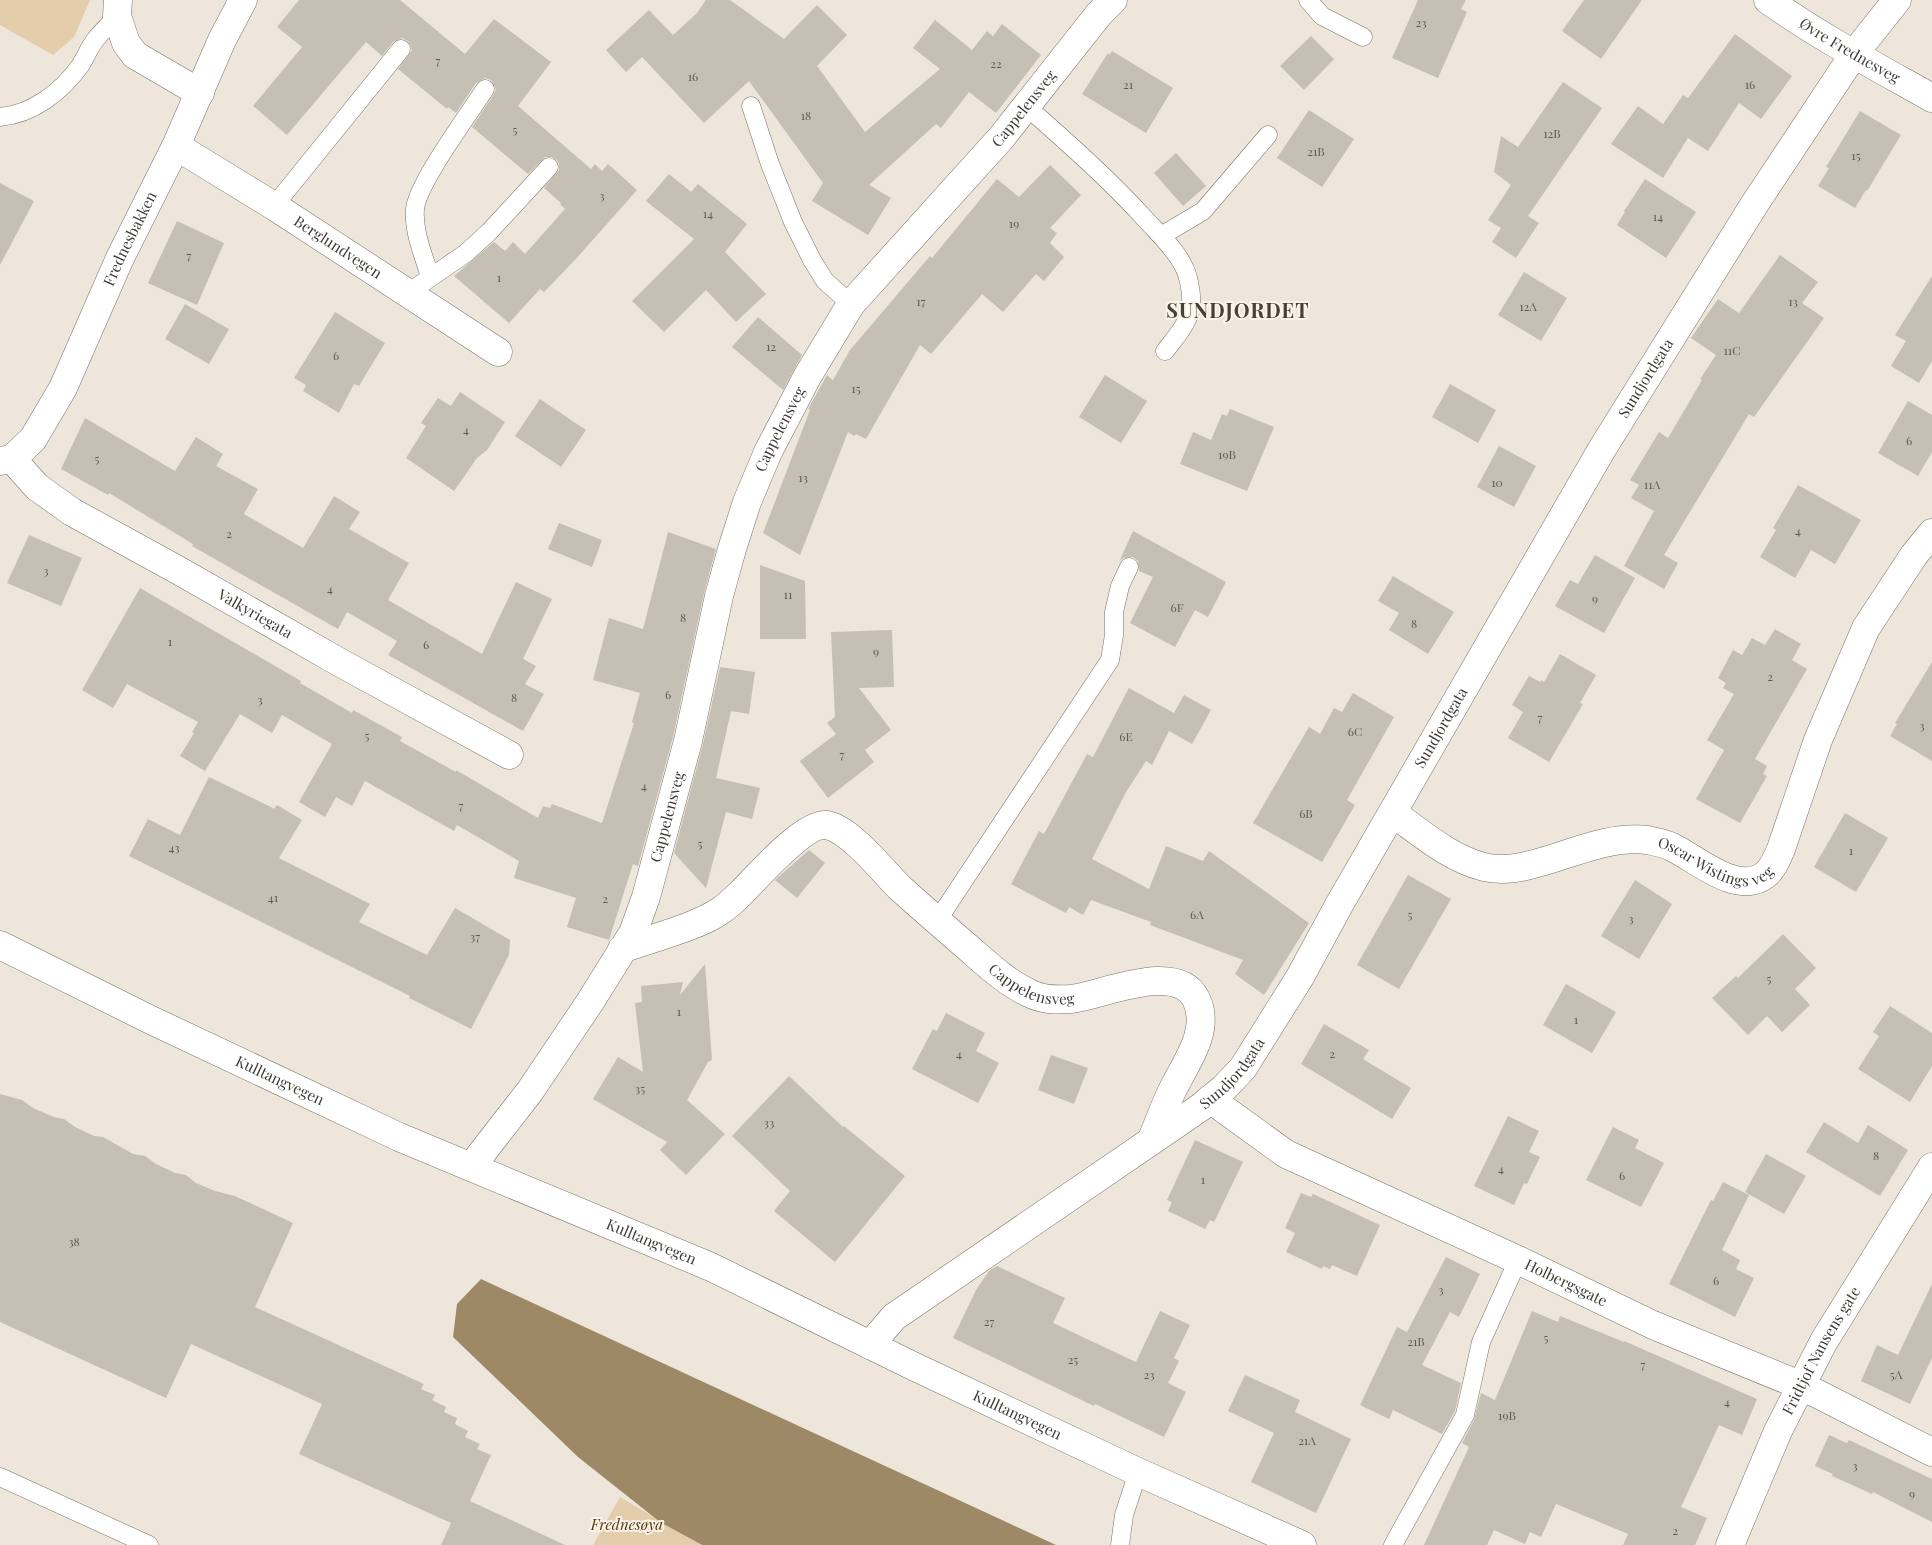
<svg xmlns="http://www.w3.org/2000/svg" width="1932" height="1545" viewBox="0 0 1932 1545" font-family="'Playfair Display',serif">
	<rect width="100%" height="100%" fill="#eee6db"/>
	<g fill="#e3cdab">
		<path d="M0 0H90L74 37 53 55 0 25Z"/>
		<path d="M620 1497 701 1545H593Z"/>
	</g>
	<path fill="#9e8967" d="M481 1279 1056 1545H702L660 1522 578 1457 453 1337 457 1304Z"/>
	<g fill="#c6bfb3">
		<path d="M299 0H400L465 54 494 19 551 62 518 106 591 169 595 164 602 171 608 164 637 190 575 260 544 292 540 289 509 323 454 276 494 242 505 251 513 242 525 254 565 209 560 204 561 203 544 188 559 170V164L557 160 552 157H545L528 174 472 127 494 94 496 89 491 80 485 78 476 83 456 113 448 107 447 109 398 69 412 50 408 41 402 38 393 42 382 56 366 42 287 135 253 106 302 47 277 27Z"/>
		<path d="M706 0H730L784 39 817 5 847 35 817 66 865 132 940 69 913 48 935 20 972 50 987 31 993 36 1002 24 1041 55 996 113 969 92 941 128 936 124 869 185 891 198 868 235 812 201 823 183 749 81 704 123 642 57 626 72 606 50 649 10 673 35 697 13Z"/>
		<path d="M1418 0H1466L1461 9 1467 12 1438 78 1392 58Z"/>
		<path d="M1584 0H1642L1601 59 1562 31Z"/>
		<path d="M1735 34 1792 76 1761 119 1739 103 1708 151 1688 138 1663 178 1611 144 1638 106 1663 124 1683 95 1688 98Z"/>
		<path d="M1311 36 1334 59 1304 90 1280 66Z"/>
		<path d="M1112 51 1173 88 1146 133 1082 94 1108 53 1109 55Z"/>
		<path d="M1563 82 1602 108 1528 216 1539 223 1516 258 1492 242 1501 228 1488 220 1511 185 1494 172 1501 136 1518 147Z"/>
		<path d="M1309 110 1354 139 1322 187 1277 158Z"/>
		<path d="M1860 111 1901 135 1867 191 1866 190 1855 208 1818 186 1829 168 1826 167Z"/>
		<path d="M1176 153 1206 186 1183 206 1154 173Z"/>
		<path d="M1050 165 1081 195 1050 228 1057 233 1050 243 1064 257 1044 281 1036 274 1003 312 982 294 931 354 920 345 866 439 856 434 854 436 848 432 800 555 763 533 810 410 808 409 827 375 833 380 850 350 930 256 932 258 997 179 1019 197Z"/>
		<path d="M669 174 691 192 698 184 747 224 725 252 766 294 736 322 706 290 664 332 632 301 694 239 646 201Z"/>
		<path d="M1645 179 1696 212 1666 258 1617 225 1625 212 1624 211Z"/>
		<path d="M0 183 34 201 0 265Z"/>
		<path d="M177 221 224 243 197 305 148 283Z"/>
		<path d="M1780 255 1818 282 1802 303 1824 318 1754 417 1749 414 1664 555 1678 563 1664 589 1624 566 1654 511 1631 498 1639 485 1630 480 1659 432 1668 438 1702 380 1700 379 1716 355 1691 338 1718 299 1739 313Z"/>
		<path d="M1524 272 1567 298 1541 341 1498 315Z"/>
		<path d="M1932 276V361L1919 383 1891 366 1906 341 1895 335Z"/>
		<path d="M185 304 229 329 209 364 165 339Z"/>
		<path d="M335 312 385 343 359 386 354 384 339 413 303 391 306 385 294 378Z"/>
		<path d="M758 317 802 355 783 390 732 347Z"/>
		<path d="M1105 375 1147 401 1121 443 1079 417Z"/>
		<path d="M1450 384 1496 410 1478 443 1432 417Z"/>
		<path d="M460 392 505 422 487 450 477 458 454 491 406 458 426 426 421 423 438 398 451 406Z"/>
		<path d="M540 399 586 430 561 467 515 436Z"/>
		<path d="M1908 401 1932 415V452L1918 476 1878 453Z"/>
		<path d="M1230 409 1274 427 1247 491 1180 464 1193 432 1211 440 1222 414 1227 416Z"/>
		<path d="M85 418 175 471 196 437 223 454 216 466 258 489 244 514 303 548 334 496 360 512 349 529 409 563 388 600 482 654 516 582 552 599 523 659 536 666 525 684 544 694 523 731 388 655 397 641 347 612 338 629 192 546 193 544 109 493 108 495 61 469Z"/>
		<path d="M1499 446 1536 466 1514 507 1477 487Z"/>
		<path d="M1798 485 1861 520 1835 564 1811 550 1795 578 1760 557 1776 530 1773 528Z"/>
		<path d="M559 523 602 540 592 567 548 549Z"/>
		<path d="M1133 531 1226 582 1208 617 1195 610 1175 647 1130 623 1153 577 1139 571 1138 561 1133 557 1123 558 1119 562Z"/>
		<path d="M668 532 716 549 704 593 673 737 638 866 633 864 609 940 567 927 576 898 514 878 519 861 457 825 454 831 365 781 352 806 336 797 325 817 299 802 332 744 282 715 272 733 240 714 205 771 180 756 194 733 192 732 198 722 127 684 113 708 82 690 140 588 301 681 300 683 352 713 353 710 402 737 400 741 456 772V770L538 818 543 806 550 808 552 804 602 823 634 723 632 722 640 693 593 680 609 618 643 629Z"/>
		<path d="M29 535 82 558 61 606 7 583Z"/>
		<path d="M1595 555 1635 578 1604 633 1555 606 1570 580 1578 584Z"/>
		<path d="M760 565 805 581 806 639H760Z"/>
		<path d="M1393 576 1454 612 1428 654 1389 630 1399 613 1378 601Z"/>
		<path d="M1775 629 1801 644 1792 660 1807 669 1755 759 1767 766 1763 774 1767 776 1740 823 1696 799 1724 750 1707 740 1734 694 1723 688 1726 683 1718 678 1733 650 1742 655 1752 638 1765 645Z"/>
		<path d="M892 630 894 687 859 688 891 730 865 750 874 762 828 798 800 761 836 734 827 723 835 717 831 632Z"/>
		<path d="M1560 654 1596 675 1580 703 1583 704 1549 762 1508 738 1523 712 1512 705 1529 676 1540 682 1541 680 1544 682Z"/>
		<path d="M1932 662V761L1890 736 1897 724 1895 723Z"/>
		<path d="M720 667 755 672 749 714 731 711 716 778 760 788 752 819 726 812 706 888 674 853 703 744Z"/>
		<path d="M1129 688 1174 713 1184 695 1211 710 1192 744 1169 731 1152 765 1146 761 1126 792 1092 859 1149 889 1166 846 1203 861 1209 851 1309 923 1264 995 1235 974 1243 960 1150 925 1151 922 1091 900 1083 915 1069 907 1066 913 1011 884 1039 831 1044 834 1087 754 1093 757Z"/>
		<path d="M1353 693 1394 717 1347 800 1355 805 1322 862 1253 823 1309 727 1320 734 1334 708 1342 712Z"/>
		<path d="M209 777 273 808 274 809 277 805 302 820 279 858 370 904 359 922 427 955 455 908 510 940 509 955 471 1029 409 998 410 996 129 856 148 819 180 835Z"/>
		<path d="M1845 813 1888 838 1856 892 1814 867Z"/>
		<path d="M809 850 825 863 797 898 775 880Z"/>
		<path d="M1408 875 1451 899 1399 989 1357 965Z"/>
		<path d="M1635 880 1672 904 1639 959 1601 936Z"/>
		<path d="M1783 934 1816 968 1795 989 1810 1005 1782 1032 1767 1016 1748 1035 1712 998 1736 976 1738 978Z"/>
		<path d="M705 964 712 1060 708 1062 687 1100 725 1134 686 1175 660 1150 667 1142 593 1099 618 1057 643 1072 635 1003 642 1002 641 986 683 982 680 995Z"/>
		<path d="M1566 984 1616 1012 1592 1053 1543 1025Z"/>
		<path d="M1890 1006 1932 1033V1066L1910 1102 1858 1069 1879 1036 1873 1032Z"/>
		<path d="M946 1013 985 1033 976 1051 999 1063 978 1103 912 1069 933 1029 937 1031Z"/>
		<path d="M1324 1024 1369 1050 1363 1059 1411 1088 1392 1119 1301 1064Z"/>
		<path d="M1051 1055 1088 1068 1074 1104 1038 1090Z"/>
		<path d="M789 1076 843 1127 844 1126 905 1176 835 1262 774 1211 790 1191 732 1136Z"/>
		<path d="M0 1094 22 1100 33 1108 54 1117 64 1119 75 1127 94 1136 103 1137 133 1154 145 1156 156 1164 175 1173 186 1175 196 1183 215 1191 235 1196 293 1223 255 1307 424 1384 421 1389 435 1395 432 1400 446 1407 444 1412 457 1418 455 1424 468 1431 465 1437 480 1444 477 1449 491 1455 470 1501 565 1545H441L451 1523 299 1454 322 1404 191 1344 166 1398 0 1322Z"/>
		<path d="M1508 1116 1539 1131 1529 1152 1540 1157 1527 1184 1524 1183 1514 1205 1474 1186Z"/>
		<path d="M1824 1122 1858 1143 1868 1125 1908 1150 1880 1196 1806 1152Z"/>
		<path d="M1613 1127 1639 1140 1635 1148 1664 1163 1641 1207 1586 1180Z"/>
		<path d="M1195 1140 1243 1162 1214 1222 1210 1220 1205 1229 1168 1211 1172 1202 1167 1200Z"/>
		<path d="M1766 1154 1806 1176 1784 1214 1745 1192Z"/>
		<path d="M1723 1182 1749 1195 1722 1250 1740 1260 1736 1269 1754 1278 1735 1317 1669 1284 1711 1200 1713 1201Z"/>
		<path d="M1301 1193 1311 1197 1313 1194 1380 1225 1357 1276 1332 1265 1330 1269 1323 1266 1322 1269 1286 1252 1295 1233 1285 1228Z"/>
		<path d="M1446 1257 1480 1274 1459 1317 1450 1312 1422 1365 1461 1383 1455 1411 1442 1434 1393 1410 1389 1419 1360 1405 1397 1327 1407 1332Z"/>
		<path d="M997 1266 1065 1298 1053 1323 1136 1362 1160 1311 1190 1325 1174 1358 1179 1361 1168 1383 1186 1392 1164 1437 1095 1404 1094 1406 953 1338 976 1290 989 1271Z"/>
		<path d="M1932 1284V1358L1910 1404 1861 1381 1877 1345 1898 1355Z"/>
		<path d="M1532 1311 1558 1322 1560 1316 1624 1342V1341L1757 1399 1742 1435 1719 1425 1681 1507 1707 1518 1695 1545H1623L1628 1534 1556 1504 1541 1537 1530 1532 1525 1544 1494 1530 1487 1545H1424L1469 1447 1462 1443 1474 1420 1481 1393 1495 1400Z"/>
		<path d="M1245 1375 1300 1400 1295 1412 1351 1439 1316 1513 1251 1482 1274 1433 1228 1411Z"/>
		<path d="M1829 1435 1847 1443 1849 1440 1932 1479V1522L1873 1492 1872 1494 1832 1476 1833 1474 1815 1466Z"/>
	</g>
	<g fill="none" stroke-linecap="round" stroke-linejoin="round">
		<g stroke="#797267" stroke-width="19">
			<g id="service">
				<path d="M1308 0 1322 16 1363 37"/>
				<path d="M751 106 770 164 793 222 812 260 825 281 851 304"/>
				<path d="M1026 106C1068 143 1110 180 1147 221 1159 234 1175 249 1183 265 1189 276 1192 294 1191 306 1189 323 1175 338 1165 351"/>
				<path d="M0 117C33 114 61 92 80 66 86 57 89 47 96 39 102 31 110 24 117 16"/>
				<path d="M274 206 401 49"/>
				<path d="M1161 236 1203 211 1268 135"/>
				<path d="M430 277C424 256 413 232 415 209 417 184 469 114 485 89"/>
				<path d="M408 293 466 253 489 232 549 167"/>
				<path d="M937 921 1110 660 1114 635V612L1120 586 1129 567"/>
				<path d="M0 1477 149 1545"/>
				<path d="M1120 1545 1124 1515 1138 1472"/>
				<path d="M1393 1545 1465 1415 1481 1342 1518 1260"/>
			</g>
		</g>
		<g stroke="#797267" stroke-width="29">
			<g id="minor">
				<path d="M118 0 117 16 126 43 135 55 200 93"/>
				<path id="s1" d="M1768 0C1820 37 1877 67 1932 98"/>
				<path id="s2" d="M176 146 274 206 498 352"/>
				<path id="s3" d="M12 459 37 487 72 512 176 569 339 662 509 755"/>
				<path id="s4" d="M0 461 12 459 33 439 63 388 120 258 176 146 222 40 243 0"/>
				<path id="s5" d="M1393 813C1421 833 1449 858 1484 867 1532 879 1591 833 1647 840 1656 842 1664 843 1672 847 1697 859 1737 896 1765 875 1773 869 1777 858 1781 849L1818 740 1866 628 1914 555 1932 533"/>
				<path id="s6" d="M0 945 153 1021 399 1137 711 1267 913 1366 1138 1472 1302 1545"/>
				<path id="s7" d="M622 949C649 939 697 927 720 911 728 906 735 899 742 892 758 876 804 823 826 825 849 828 883 871 899 887 921 907 943 926 965 945 985 962 1005 982 1029 993 1042 1000 1056 1000 1070 999 1101 996 1177 960 1196 999 1212 1031 1184 1065 1171 1093 1164 1108 1158 1124 1152 1139"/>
				<path id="s8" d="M1210 1099 1286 1154 1518 1260 1653 1325 1802 1386 1932 1452"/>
				<path id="s9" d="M471 1167 530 1091 590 1002 633 933 646 897 688 741 719 596 732 549 747 502 768 452 807 377 851 304 1001 138 1099 14 1113 0"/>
				<path id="s10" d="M870 1345 894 1317 1201 1107 1224 1088 1243 1068 1300 977 1339 905 1602 449 1754 205 1854 54 1897 0"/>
				<path id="s11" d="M1730 1545 1778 1431 1824 1341 1932 1167"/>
			</g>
		</g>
		<use href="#service" stroke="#fff" stroke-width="18"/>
		<use href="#minor" stroke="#fff" stroke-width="28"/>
	</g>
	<g text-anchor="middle" stroke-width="4" stroke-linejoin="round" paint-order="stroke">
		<g font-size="12" fill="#5f5b54">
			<text x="1421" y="27">23</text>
			<text x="438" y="65">7</text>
			<text x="996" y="68">22</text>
			<text x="693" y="81">16</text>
			<text x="1128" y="89">21</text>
			<text x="1750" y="89">16</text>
			<text x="806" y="120">18</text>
			<text x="515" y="134">5</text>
			<text x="1552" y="138">12B</text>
			<text x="1316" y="156">21B</text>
			<text x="1856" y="160">15</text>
			<text x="602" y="200">3</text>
			<text x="708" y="218">14</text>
			<text x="1658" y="221">14</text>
			<text x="1014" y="228">19</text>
			<text x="189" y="260">7</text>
			<text x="499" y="282">1</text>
			<text x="921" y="306">17</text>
			<text x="1793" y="306">13</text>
			<text x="1528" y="311">12A</text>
			<text x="771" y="351">12</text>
			<text x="1732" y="355">11C</text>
			<text x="336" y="360">6</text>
			<text x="856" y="393">15</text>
			<text x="466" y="434">4</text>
			<text x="1909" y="445">6</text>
			<text x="1227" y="459">19B</text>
			<text x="97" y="463">5</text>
			<text x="803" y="482">13</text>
			<text x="1497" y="487">10</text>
			<text x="1652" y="489">11A</text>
			<text x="1798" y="535">4</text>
			<text x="229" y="538">2</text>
			<text x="46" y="575">3</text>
			<text x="330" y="593">4</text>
			<text x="788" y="599">11</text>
			<text x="1595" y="603">9</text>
			<text x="1177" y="612">6F</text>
			<text x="683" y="622">8</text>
			<text x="1414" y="628">8</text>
			<text x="170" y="646">1</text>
			<text x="426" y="649">6</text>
			<text x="876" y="656">9</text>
			<text x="1770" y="681">2</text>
			<text x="668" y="699">6</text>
			<text x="514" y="702">8</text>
			<text x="260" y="704">3</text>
			<text x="1540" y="722">7</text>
			<text x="1922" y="730">3</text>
			<text x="1355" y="736">6C</text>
			<text x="367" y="740">5</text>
			<text x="1126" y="741">6E</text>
			<text x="842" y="759">7</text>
			<text x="644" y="790">4</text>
			<text x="461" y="810">7</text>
			<text x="1306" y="818">6B</text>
			<text x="700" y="848">5</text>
			<text x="174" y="852">43</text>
			<text x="1851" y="855">1</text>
			<text x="273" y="902">41</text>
			<text x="605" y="903">2</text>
			<text x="1197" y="919">6A</text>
			<text x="1410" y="919">5</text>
			<text x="1631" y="923">3</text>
			<text x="475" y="941">37</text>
			<text x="1769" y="983">5</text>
			<text x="679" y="1016">1</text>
			<text x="1576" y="1024">1</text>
			<text x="959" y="1058">4</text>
			<text x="1332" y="1058">2</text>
			<text x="640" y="1093">35</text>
			<text x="769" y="1127">33</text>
			<text x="1876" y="1160">8</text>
			<text x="1501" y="1173">4</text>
			<text x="1622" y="1180">6</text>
			<text x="1203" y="1184">1</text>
			<text x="74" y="1246">38</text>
			<text x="1716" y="1285">6</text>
			<text x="1441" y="1294">3</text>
			<text x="989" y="1326">27</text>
			<text x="1546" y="1342">5</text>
			<text x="1416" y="1346">21B</text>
			<text x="1073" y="1364">25</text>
			<text x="1643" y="1369">7</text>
			<text x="1149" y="1379">23</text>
			<text x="1896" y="1379">5A</text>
			<text x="1727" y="1406">4</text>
			<text x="1507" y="1420">19B</text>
			<text x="1307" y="1445">21A</text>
			<text x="1855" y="1470">3</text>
			<text x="1912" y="1498">9</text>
			<text x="1675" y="1535">2</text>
		</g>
		<g font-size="15" fill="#3d3a35" stroke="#fcf4e8">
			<text dy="5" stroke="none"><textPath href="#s1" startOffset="96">Øvre Frednesveg</textPath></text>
			<text dy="5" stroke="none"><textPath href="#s9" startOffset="1216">Cappelensveg</textPath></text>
			<text dy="5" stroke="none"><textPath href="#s4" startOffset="264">Frednesbakken</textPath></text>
			<text dy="5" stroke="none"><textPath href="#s2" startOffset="191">Berglundvegen</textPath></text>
			<text dy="5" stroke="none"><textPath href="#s10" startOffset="1265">Sundjordgata</textPath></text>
			<text dy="5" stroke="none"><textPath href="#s9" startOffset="811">Cappelensveg</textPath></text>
			<text dy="5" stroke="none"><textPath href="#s3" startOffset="290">Valkyriegata</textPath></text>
			<text dy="5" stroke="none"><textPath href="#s10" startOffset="860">Sundjordgata</textPath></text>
			<text dy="5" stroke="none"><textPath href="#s9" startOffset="406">Cappelensveg</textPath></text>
			<text dy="5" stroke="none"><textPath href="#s5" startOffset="348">Oscar Wistings veg</textPath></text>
			<text dy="5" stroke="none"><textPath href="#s7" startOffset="509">Cappelensveg</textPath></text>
			<text dy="5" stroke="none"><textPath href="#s10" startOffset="455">Sundjordgata</textPath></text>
			<text dy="5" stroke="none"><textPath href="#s6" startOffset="311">Kulltangvegen</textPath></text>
			<text dy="5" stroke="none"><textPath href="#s6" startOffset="716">Kulltangvegen</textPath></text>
			<text dy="5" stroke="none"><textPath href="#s8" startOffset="402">Holbergsgate</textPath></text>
			<text dy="5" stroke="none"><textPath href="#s11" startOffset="215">Fridtjof Nansens gate</textPath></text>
			<text dy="5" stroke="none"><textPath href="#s6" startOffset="1121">Kulltangvegen</textPath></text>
		</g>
		<g font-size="15" font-style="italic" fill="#4f370b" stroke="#fcf4e8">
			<text x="627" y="1530">Frednesøya</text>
		</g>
		<g font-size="20" font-weight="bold" letter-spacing="1" fill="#464036" stroke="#fcf4e8">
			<text x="1238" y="318">SUNDJORDET</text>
		</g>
	</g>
</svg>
